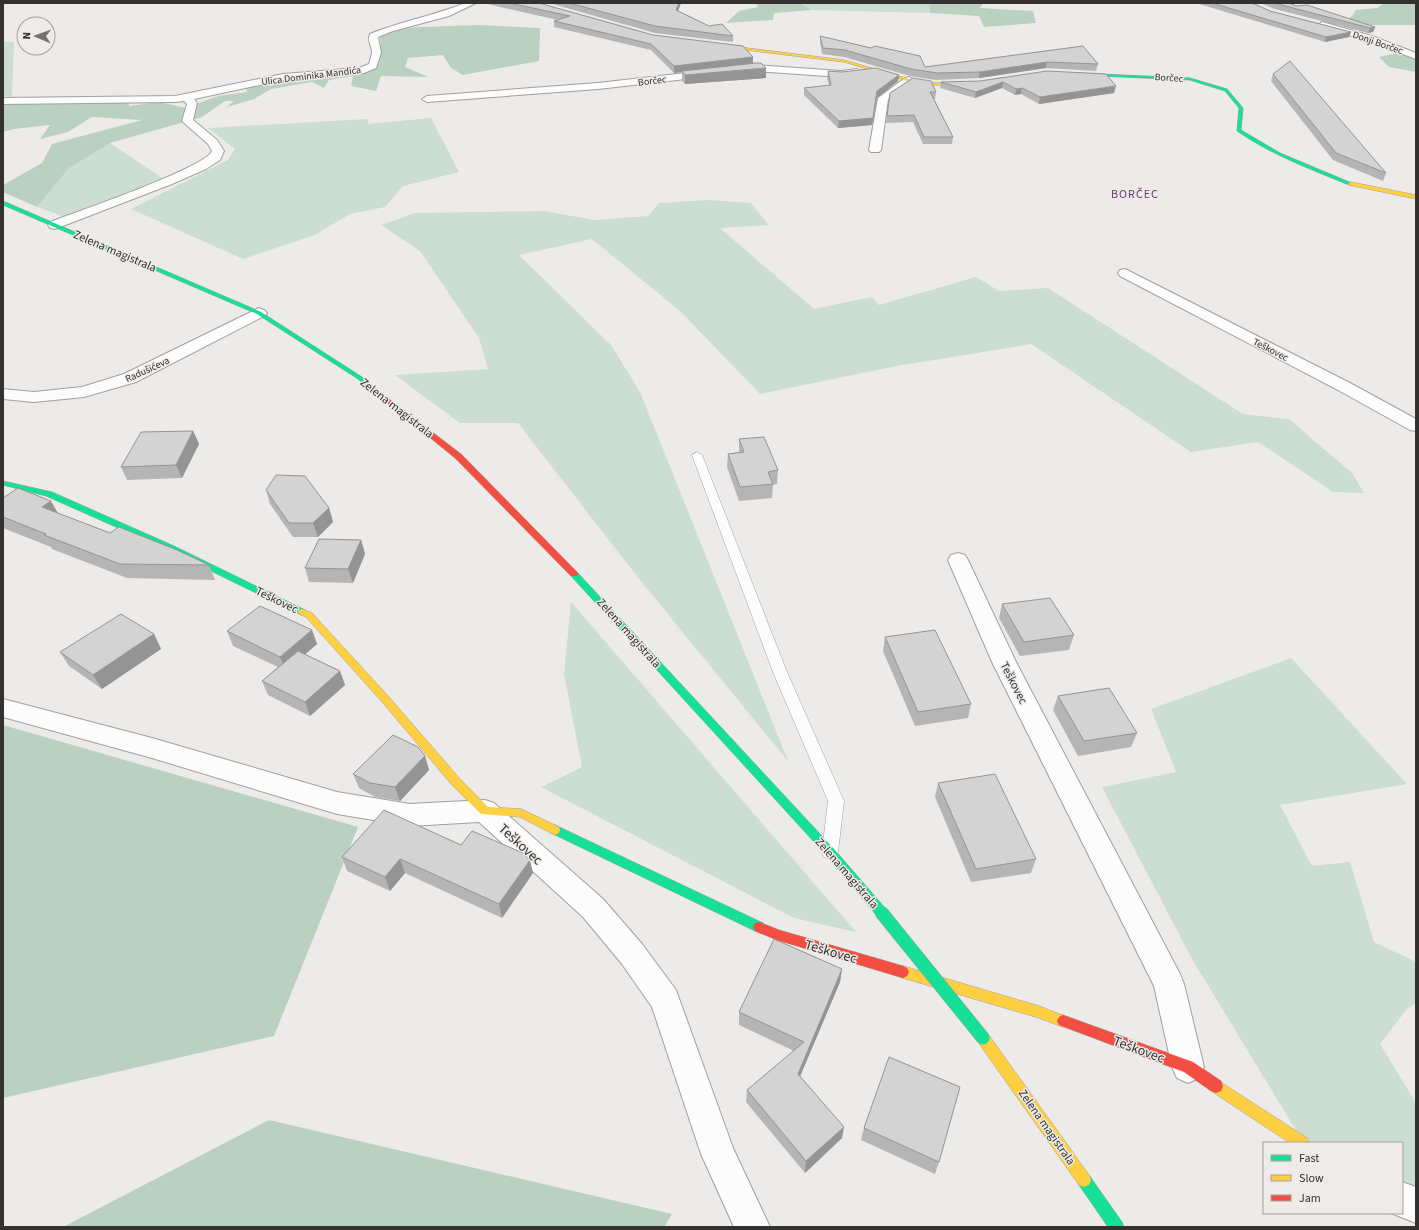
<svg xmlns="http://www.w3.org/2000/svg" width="1419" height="1230" viewBox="0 0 1419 1230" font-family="'Source Sans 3',sans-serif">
	<rect width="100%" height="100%" fill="#edebea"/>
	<g fill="#ccddd1">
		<path d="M800 3H930V13L812 10Z"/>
		<path d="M3 42H14L12 97 3 96Z"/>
		<path d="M431 118 459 172 403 186 385 207 350 214 315 235 243 259 131 209 228 160 235 149 208 128 368 119V124Z"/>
		<path d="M110 143 162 178 65 217 37 207 69 168Z"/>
		<path d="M710 200 751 203 769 225 720 228 814 309 871 297 879 305 976 277 999 291 1048 288 1243 414 1289 419 1352 473 1364 493 1333 492 1258 442 1191 452 1031 344 897 366 760 394 680 311 592 239 519 255 611 345 640 392 788 761 636 575 518 423H460L395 375 488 369 479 338 420 251 381 225 415 213 544 211 594 220 648 216 659 203Z"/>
		<path d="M571 602 856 932 794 918 541 787 582 767 564 674Z"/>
		<path d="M1291 658 1407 784 1280 805 1312 866 1350 862 1374 942 1416 962V1003L1407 1009 1380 1044 1416 1103V1192L1402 1188V1143H1311L1300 1137 1192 959 1102 787 1176 772 1151 709Z"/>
	</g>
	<g fill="#bad0c1">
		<path d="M756 3H800L812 10 774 13 773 20 726 23 739 11 758 7Z"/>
		<path d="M930 3H983L980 8 1033 11 1036 23 984 27 979 16 930 13Z"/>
		<path d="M1385 3H1416V25H1328L1319 21C1331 21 1350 25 1356 10L1377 8Z"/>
		<path d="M477 25 540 28 539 61 463 75 451 68 443 55 408 58 405 67 429 77 381 76 376 91 351 86 353 76 329 80 324 88 312 82 271 89 254 99 227 107 234 101H225L202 117 110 143 69 168 37 207 3 192V185L42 163 52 144 142 120 92 117 68 132 40 139 50 125 14 129 3 132V104L129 102V106L159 102 186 108 218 96 247 92 246 87 277 80 371 71C379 61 382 49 380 37L397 28Z"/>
		<path d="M1399 53 1416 58V72L1389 67 1379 57Z"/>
		<path d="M3 725 358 827 274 1036 3 1098Z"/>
		<path d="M269 1120 672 1214 664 1227H63Z"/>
	</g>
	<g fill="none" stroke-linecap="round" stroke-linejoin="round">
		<g stroke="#a1a09f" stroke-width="1">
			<path id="lane" d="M697 452 702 455 787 672 844 801 838 852 836 857 830 859 824 857 822 852 828 801 773 672 692 455Z"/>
		</g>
		<g stroke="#a1a09f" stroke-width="2">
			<g id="street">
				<path d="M465 3H476L449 16 393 31 378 37 381 53 376 68 364 73 283 80 194 99 197 103 193 120 217 140 224 151 220 160 206 169 172 184 55 229 50 228 48 225 50 222C74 213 207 167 212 151L208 144 182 121 187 104 184 101 175 102 3 104V98L175 96 283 74 359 68 369 64C370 60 372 55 372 51 371 44 367 41 370 34 401 21 434 16 465 3Z"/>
				<path d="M1322 22 1372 36 1416 53V59L1366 40 1319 27 1318 25Z"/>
				<path d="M756 65 841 71 857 69 862 72 857 75 841 77 756 71 598 89 427 102 422 99 427 96 598 83Z"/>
				<path d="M909 77 914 80 913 82 888 99 881 150 879 152H871L869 150 878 98 905 78Z"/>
				<path d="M1125 269 1350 383 1416 419V431L1410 430 1338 390 1120 276 1118 273 1120 270Z"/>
				<path d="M259 308 264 310 267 313 264 316 136 382 84 397 34 402 3 399V389L34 392 82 387 124 374Z"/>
				<path d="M958 553 965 555 968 560 1016 662 1180 974 1184 984 1204 1067 1199 1078 1188 1083 1177 1078 1172 1067 1154 986 992 662 948 560 951 555Z"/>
				<path d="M3 699 152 738 337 792 410 804 485 800 494 803 603 899 642 944 676 990 733 1148 770 1227H734L701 1154 652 1007 622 964 583 917 479 822 410 826 337 814 152 758 3 717Z"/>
				<path d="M1402 1182 1416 1187V1223L1391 1213H1402Z"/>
			</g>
		</g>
		<g stroke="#a1a09f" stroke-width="1">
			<g id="fast">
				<path d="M1077 73 1190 78 1227 89 1243 108 1241 130 1280 153 1354 184 1349 185C1310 169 1272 155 1237 131L1239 108 1225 91 1190 80 1076 75Z"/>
				<path d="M3 201 261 312 362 377 375 388 374 389H370L358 379 257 314 3 205Z"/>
				<path d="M3 481 52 492 174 546 305 610 306 612 302 615 299 614 168 550 46 496 3 485Z"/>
				<path d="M574 571 577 572 834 849 885 908 887 912 885 916 881 917 877 916 826 855 571 576 570 574Z"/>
				<path d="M555 825 763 923 765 927 763 931 759 932 755 931 551 833 550 830 551 827Z"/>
				<path d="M1084 1173 1089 1175 1122 1222 1124 1227H1108L1079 1185 1077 1180 1079 1175Z"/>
			</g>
		</g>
		<g stroke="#a1a09f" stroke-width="1">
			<g id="slow">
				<path d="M714 44 844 60 909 79 936 83 972 82 974 83 936 85 908 81 844 62 713 46Z"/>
				<path d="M1351 182 1416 195V199L1349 185 1348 184Z"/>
				<path d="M302 609 312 613 389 697 460 779 488 807 521 809 559 827 560 830 559 833 555 835 551 833 520 817 481 814 452 785 383 703 306 617 299 614 298 612 299 610Z"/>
				<path d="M903 966 1039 1006 1067 1017 1069 1021 1067 1025 1063 1027 1039 1018 903 978 899 976 897 972 899 968Z"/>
				<path d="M983 1032 988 1034 1089 1175 1091 1180 1089 1185 1084 1187 1079 1185 978 1042 977 1038 978 1034Z"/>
				<path d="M1216 1079 1307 1138 1309 1143H1290L1211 1091 1209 1086 1211 1081Z"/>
			</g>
		</g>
		<g stroke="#a1a09f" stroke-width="1">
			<g id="jam">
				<path d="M372 386 461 454 577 572 578 574 577 576H571L455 458 370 389V387Z"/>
				<path d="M759 922 779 930 903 966 907 968 909 972 907 976 903 978 777 940 755 931 753 927 755 923Z"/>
				<path d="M1063 1015 1193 1062 1221 1081 1223 1086 1221 1091 1216 1093 1211 1091 1184 1072 1059 1025 1057 1021 1059 1017Z"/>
			</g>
		</g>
		<use href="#lane" fill="#fcfcfc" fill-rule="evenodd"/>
		<use href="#street" fill="#fcfcfc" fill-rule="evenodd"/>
		<use href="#fast" fill="#16e098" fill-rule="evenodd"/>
		<use href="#slow" fill="#ffcf43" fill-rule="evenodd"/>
		<use href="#jam" fill="#f24e42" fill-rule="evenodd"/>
		<g stroke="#a1a09f" stroke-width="14" stroke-linecap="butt">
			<path id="fast-bridge" d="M881 912 983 1038"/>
		</g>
		<use href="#fast-bridge" stroke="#16e098" stroke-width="13"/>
	</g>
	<g fill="#b6b5b5">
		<path d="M487 3H539L653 35 753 57V64L766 78 685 84 682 81V72L674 73 651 50 554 27V21L558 20 487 4Z"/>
		<path d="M549 3H681L678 11 709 26 733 36V42L655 33Z"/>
		<path d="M1196 3H1252L1270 11 1351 32 1349 37 1325 42Z"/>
		<path d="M1260 3H1289L1296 6 1375 27 1373 32 1368 33 1275 9Z"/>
		<path d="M820 36 925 67 1083 46 1098 64 1096 71 1046 68 979 78 936 80 910 76 844 57 822 54 820 42Z"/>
		<path d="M828 71 899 75 898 81 877 98 872 125 838 128 804 95V88L829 85 827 78Z"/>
		<path d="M1047 71 1114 93 1039 104 1021 94 1015 95 1002 88 975 98 940 88 941 82 980 81Z"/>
		<path d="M1273 74 1386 173 1383 181 1333 160 1271 81Z"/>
		<path d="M936 92 935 99H934L953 137 952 144H923L913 122 886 123 890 93Z"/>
		<path d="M193 431 199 444 182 478 127 480 121 467Z"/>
		<path d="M739 439 778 470 777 484 773 485 772 498 739 501 727 467 728 454 739 452Z"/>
		<path d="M266 490 329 508 333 522 318 537H293L270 504Z"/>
		<path d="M3 498 58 513 110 533 209 565 215 580 127 578 52 549 51 547 3 528Z"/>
		<path d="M361 540 365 554 353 583 309 582 305 568Z"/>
		<path d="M1002 604 1074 635 1069 650 1020 656 999 618Z"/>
		<path d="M312 630 317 644 305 654 340 671 345 685 310 716 268 695 262 681 278 667 233 646 227 631Z"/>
		<path d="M154 634 161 649 102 689 69 666 60 652Z"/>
		<path d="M885 637 971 704 968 718 915 726 883 651Z"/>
		<path d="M1058 696 1137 733 1131 747 1078 756 1053 710Z"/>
		<path d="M425 756 429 770 400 801 375 797 359 788 353 774Z"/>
		<path d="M938 783 1036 859 1031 873 971 882 935 797Z"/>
		<path d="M461 845 533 873 502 918 405 873 390 891 347 871 342 857Z"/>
		<path d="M842 969 840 982 800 1076 842 1138 805 1173 746 1102 747 1090 794 1051 739 1025V1012Z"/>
		<path d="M864 1128 939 1162 935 1174 861 1140Z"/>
	</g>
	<g fill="#949494">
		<path d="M679 3H681L676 16V10Z"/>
		<path d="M1375 27 1373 32 1368 33 1370 28Z"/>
		<path d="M1351 32 1349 37 1325 42 1326 37Z"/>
		<path d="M753 57V64L674 73V66Z"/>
		<path d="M1047 62 1046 68 979 78 980 72Z"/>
		<path d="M766 68V78L685 84V75Z"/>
		<path d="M899 75 898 81 877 98 872 125 838 128 839 121Z"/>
		<path d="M1003 82 1002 88 975 98 976 92Z"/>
		<path d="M1116 86 1114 93 1039 104 1040 97Z"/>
		<path d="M1022 88 1021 94 1015 95 1016 89Z"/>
		<path d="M193 431 199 444 182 478 176 465Z"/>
		<path d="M51 501 59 515 42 507Z"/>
		<path d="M329 508 333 522 318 537 313 523Z"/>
		<path d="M361 540 365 554 353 583 348 569Z"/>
		<path d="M312 630 317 644 286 671 280 657Z"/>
		<path d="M154 634 161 649 102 689 93 675Z"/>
		<path d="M340 671 345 685 310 716 305 702Z"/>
		<path d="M425 756 429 770 400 801 395 787Z"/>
		<path d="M400 859 405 873 390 891 385 877Z"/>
		<path d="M530 860 533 873 502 918 499 904Z"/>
		<path d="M842 969 840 982 796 1086 798 1074Z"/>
		<path d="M844 1127 842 1138 805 1173 806 1161Z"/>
	</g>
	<g fill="#d4d3d3" stroke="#949494">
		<path d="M509 3H539L653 35 743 46 753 57 674 66 651 44 554 21 570 16Z"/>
		<path d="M569 3H679L676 10 709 26 722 24 733 36 655 26Z"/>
		<path d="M1212 3H1252L1270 11 1351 32 1326 37Z"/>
		<path d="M1274 3H1289L1296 6 1307 5 1375 27 1370 28Z"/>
		<path d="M820 36 871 48 875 46 920 56 925 67 1083 46 1098 64 1047 62 980 72 937 73 911 69 845 50 823 48Z"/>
		<path d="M1290 61 1386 173 1336 153 1273 74Z"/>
		<path d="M756 63H761L766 68 685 75 682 71Z"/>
		<path d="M876 68 899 75 877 91 873 118 839 121 804 88 831 85 828 71 842 72Z"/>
		<path d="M1047 71 1106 74 1116 86 1040 97 1022 88 1016 89 1003 82 976 92 941 82 980 81Z"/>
		<path d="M913 78 931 81 936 92H930L953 137H924L914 115 887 116 890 93Z"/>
		<path d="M193 431 176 465 121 467 141 432Z"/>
		<path d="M764 437 778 470 768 472 773 484 740 487 728 454 744 452 739 439Z"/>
		<path d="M276 475 305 476 329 508 313 523H289L266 490Z"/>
		<path d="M18 488 51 501 42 507 110 533 119 527 177 550 209 565 120 564 44 535 46 534 3 517V498Z"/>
		<path d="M319 539 361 540 348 569 305 568Z"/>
		<path d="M1050 598 1074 635 1024 642 1002 604Z"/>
		<path d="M260 606 312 630 280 657 227 631Z"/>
		<path d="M121 614 154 634 93 675 60 652Z"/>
		<path d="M935 630 971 704 918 712 885 637Z"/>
		<path d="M298 651 340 671 305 702 262 681Z"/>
		<path d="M1109 688 1137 733 1084 741 1058 696Z"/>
		<path d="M393 735 418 747 425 756 395 787 370 783 353 774Z"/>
		<path d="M995 774 1036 859 976 869 938 783Z"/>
		<path d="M384 810 461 845 472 831 523 853 530 860 499 904 400 859 385 877 342 857Z"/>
		<path d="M774 939 842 969 798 1074 844 1127 806 1161 747 1090 804 1042 739 1012Z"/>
		<path d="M889 1057 960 1087 939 1162 864 1128Z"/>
	</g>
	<g text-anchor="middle" stroke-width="3" stroke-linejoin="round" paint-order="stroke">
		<g font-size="10" fill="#333231" stroke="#eeebe9">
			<text transform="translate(1378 42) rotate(19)" y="4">Donji Borčec</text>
			<text transform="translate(311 75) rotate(-7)" y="4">Ulica Dominika Mandića</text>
			<text transform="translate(1169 77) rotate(4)" y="4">Borčec</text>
			<text transform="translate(652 80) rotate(-7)" y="4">Borčec</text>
			<text transform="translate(1271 349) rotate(27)" y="4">Teškovec</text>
			<text transform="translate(147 369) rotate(-25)" y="4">Radušićeva</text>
		</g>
		<g font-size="12" letter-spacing="1" fill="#653b72" stroke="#eeebe9">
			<text x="1135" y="198">BORČEC</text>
		</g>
		<g font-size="12" fill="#333231" stroke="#eeebe9">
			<text transform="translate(115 251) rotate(23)" y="4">Zelena magistrala</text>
			<text transform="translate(397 408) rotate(38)" y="4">Zelena magistrala</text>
			<text transform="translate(277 600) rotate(26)" y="4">Teškovec</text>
			<text transform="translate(629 633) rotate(48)" y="4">Zelena magistrala</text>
			<text transform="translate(1014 683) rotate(63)" y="4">Teškovec</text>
			<text transform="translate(847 873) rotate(49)" y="4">Zelena magistrala</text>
			<text transform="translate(1047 1127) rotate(55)" y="4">Zelena magistrala</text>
		</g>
		<g font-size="14" fill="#333231" stroke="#eeebe9">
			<text transform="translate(521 844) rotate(42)" y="5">Teškovec</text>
			<text transform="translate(831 951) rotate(16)" y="5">Teškovec</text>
			<text transform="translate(1139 1049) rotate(20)" y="5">Teškovec</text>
		</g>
	</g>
	<rect width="1419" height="1230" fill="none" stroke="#333231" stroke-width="8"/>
	<rect x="1263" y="1142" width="140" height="72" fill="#eeebe9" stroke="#a3a19f"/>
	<rect x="1271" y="1155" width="20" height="6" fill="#16e098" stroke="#a3a19f"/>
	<text x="1299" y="1162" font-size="12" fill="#333231">Fast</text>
	<rect x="1271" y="1175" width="20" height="6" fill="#ffcf43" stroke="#a3a19f"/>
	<text x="1299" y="1182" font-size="12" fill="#333231">Slow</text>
	<rect x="1271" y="1195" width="20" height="6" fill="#f24e42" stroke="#a3a19f"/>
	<text x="1299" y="1202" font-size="12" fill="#333231">Jam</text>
	<g transform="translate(36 36) rotate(272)"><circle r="19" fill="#eeebe9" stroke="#a3a19f"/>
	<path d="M0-3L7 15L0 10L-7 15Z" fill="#747372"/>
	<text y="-6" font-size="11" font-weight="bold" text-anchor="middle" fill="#333231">N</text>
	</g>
</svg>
